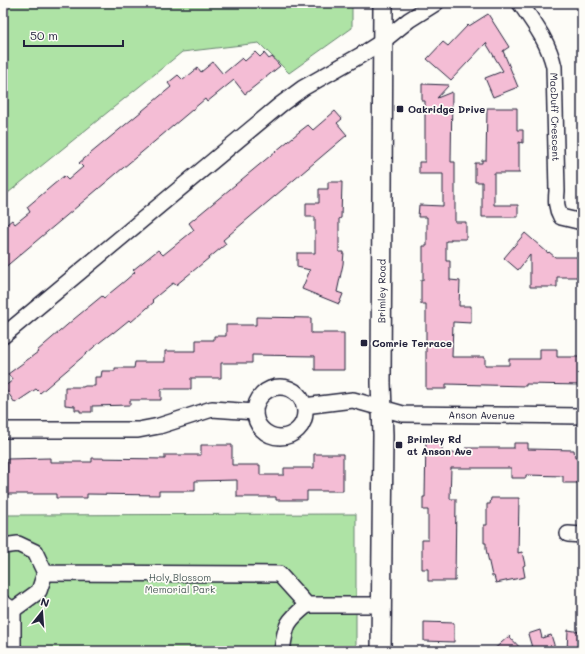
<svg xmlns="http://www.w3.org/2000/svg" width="585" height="654" viewBox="0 0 585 654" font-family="Mali,sans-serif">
	<rect width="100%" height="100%" fill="#fdfcf7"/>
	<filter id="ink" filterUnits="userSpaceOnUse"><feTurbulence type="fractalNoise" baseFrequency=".025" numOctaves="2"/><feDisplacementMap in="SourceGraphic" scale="8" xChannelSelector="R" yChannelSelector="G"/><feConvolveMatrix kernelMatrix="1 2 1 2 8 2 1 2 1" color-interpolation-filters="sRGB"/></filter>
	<g filter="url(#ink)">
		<g fill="#aee3a5" stroke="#688270">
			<path d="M3 3H352V28L289 73 259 43 182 52 3 197Z"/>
			<path d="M356 514V651H3V515Z"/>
		</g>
		<g fill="#f4bdd5" stroke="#22223b">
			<path d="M488 14 509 47 503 51 518 87 493 97 485 78 503 71 486 43 451 80 427 59 443 42 448 46 468 25 469 26Z"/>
			<path d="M255 52 260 57 264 53 269 59 272 57 280 66 245 94 234 80 207 102 205 99 3 269V227L12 220 15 224 30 212 27 207 53 185 64 176 68 180 83 167 79 163 171 87 168 83 178 75 183 80 198 68 201 72 213 62 223 74 242 58 245 61Z"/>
			<path d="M422 84 449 85 437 98 452 92 451 162H455V222H466V239H451V241H446V261H450V280L460 281 459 306H471V323L453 322 452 357H485V365H509V359H540V349H557V357H582V385L526 384V386L446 384V389H426V304H421V280H423V246H427V217H418L419 205 443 206V174H419V162H425V101H422Z"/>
			<path d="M487 108H517V130H523V143L519 142V173H494V205H518V217H482V182H475V163H482V160H486Z"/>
			<path d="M335 111 342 119 337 123 347 135 223 240 226 244 198 267 176 285 173 283 169 286 152 300 154 302 131 322 129 320 113 333V332L100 342 40 393 36 389 15 403 4 387 13 380 8 374 38 352 37 351 74 319 102 296 104 298 126 280 135 272 133 270 158 250 163 255 194 230 189 223 299 132 308 125 313 130Z"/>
			<path d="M328 182H342L341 218 339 219V252H344L343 264 337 292 343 294 339 304 302 289 310 270 297 267V253H315V217H306V203H319V189H328Z"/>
			<path d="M525 233 548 253 549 252 555 257H582V277H557V287H530V255L518 270 504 258Z"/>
			<path d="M256 317 311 318V333H344V370H315V356L252 355V363H221V378H191V389H161V400H130V405L92 406V412H80V410H75V406L65 405V387H83L85 386H95V377H101L102 371H115V368H134L135 362H165V351H196V340H214V336H226V325H256Z"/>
			<path d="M426 439H442V453H466V448H514V443H528V449L574 450 575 457H582V483H563V476L526 475V478H511V468H451L450 499H456L455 581H428V569H422V540H428V510H423V497H425Z"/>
			<path d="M201 445H232V465H260V475H284V468H314V454H343V491H307V500H276V497H237V480L195 481V491H159V495L87 494V498H56V494H3V473H7V459L50 458V462H92V458L165 459V455H201Z"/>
			<path d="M491 498H519L518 553 522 552 525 565 523 566 525 577 496 583 494 576H492L486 549V543H484V525H487V504H490Z"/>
			<path d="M424 622 454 623V642L424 641Z"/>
			<path d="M540 630 542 638 551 635 556 651H533L528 634Z"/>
			<path d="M568 630 581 632 582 651H567Z"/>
			<path d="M509 636 523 651H492Z"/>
		</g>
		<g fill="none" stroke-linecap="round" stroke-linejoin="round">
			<g stroke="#22223b" stroke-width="18">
				<g id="minor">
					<path id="s1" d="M520 3C534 23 549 43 554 67L557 191C556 201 556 208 561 217L582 222"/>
					<path d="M3 336 280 105 303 88 361 55 383 41 409 20 436 3"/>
					<circle cx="280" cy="412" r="25"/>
					<path id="s2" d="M304 406 353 400 403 414 582 416"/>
					<path d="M3 428 6 430H138L159 426 212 409 255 412"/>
					<path d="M568 534 582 535"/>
					<path d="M3 546 18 544 35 552 45 573 279 574 307 605H381"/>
					<path d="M3 603 13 610V651"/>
					<path d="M13 610 39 591 45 573"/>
					<path d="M282 651C286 624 286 622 307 605"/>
				</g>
			</g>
			<g stroke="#22223b" stroke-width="22">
				<g id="major">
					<path id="s3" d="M381 651 383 435 381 383 383 3"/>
				</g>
			</g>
			<use href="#minor" stroke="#fdfcf7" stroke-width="15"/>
			<use href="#major" stroke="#fdfcf7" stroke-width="19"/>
		</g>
	</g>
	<g fill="#22223b" stroke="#fdfcf7" stroke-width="1.5">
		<rect x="396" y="105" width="8" height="8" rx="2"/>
		<rect x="360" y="339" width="8" height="8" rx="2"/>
		<rect x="395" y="441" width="8" height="8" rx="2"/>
	</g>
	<g text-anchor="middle" stroke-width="3.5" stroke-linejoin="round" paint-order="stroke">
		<g font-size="10" font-weight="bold" fill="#22223b" stroke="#fdfcf7" text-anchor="start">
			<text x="408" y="113">Oakridge Drive</text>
			<text x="372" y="347">Comrie Terrace</text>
			<text x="407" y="443">Brimley Rd<tspan x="407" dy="12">at Anson Ave</tspan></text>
		</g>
		<g font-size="10" fill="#22223b" stroke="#fdfcf7">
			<text dy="4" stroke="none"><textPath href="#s1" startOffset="123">MacDuff Crescent</textPath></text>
			<text dy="4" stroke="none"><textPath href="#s3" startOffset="360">Brimley Road</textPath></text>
			<text dy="4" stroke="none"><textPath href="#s2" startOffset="180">Anson Avenue</textPath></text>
		</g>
		<g font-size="10" fill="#4c5c5b" stroke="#fdfcf7">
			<text x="180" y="581">Holy Blossom<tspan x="180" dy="12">Memorial Park</tspan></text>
		</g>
	</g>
	<rect width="585" height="654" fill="none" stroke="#fdfcf7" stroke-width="16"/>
	<rect x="8" y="8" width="569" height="638" fill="none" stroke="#22223b" stroke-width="1.5" filter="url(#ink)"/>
	<g transform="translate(42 612) rotate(17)" stroke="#fdfcf7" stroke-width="3" paint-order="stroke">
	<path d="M0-3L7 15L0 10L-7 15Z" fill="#22223b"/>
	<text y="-6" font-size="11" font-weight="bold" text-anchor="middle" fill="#22223b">N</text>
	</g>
	<path d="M24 40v6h99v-6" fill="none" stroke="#22223b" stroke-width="2"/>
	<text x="30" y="40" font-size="12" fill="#22223b" stroke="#fdfcf7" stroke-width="3" paint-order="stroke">50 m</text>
</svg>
